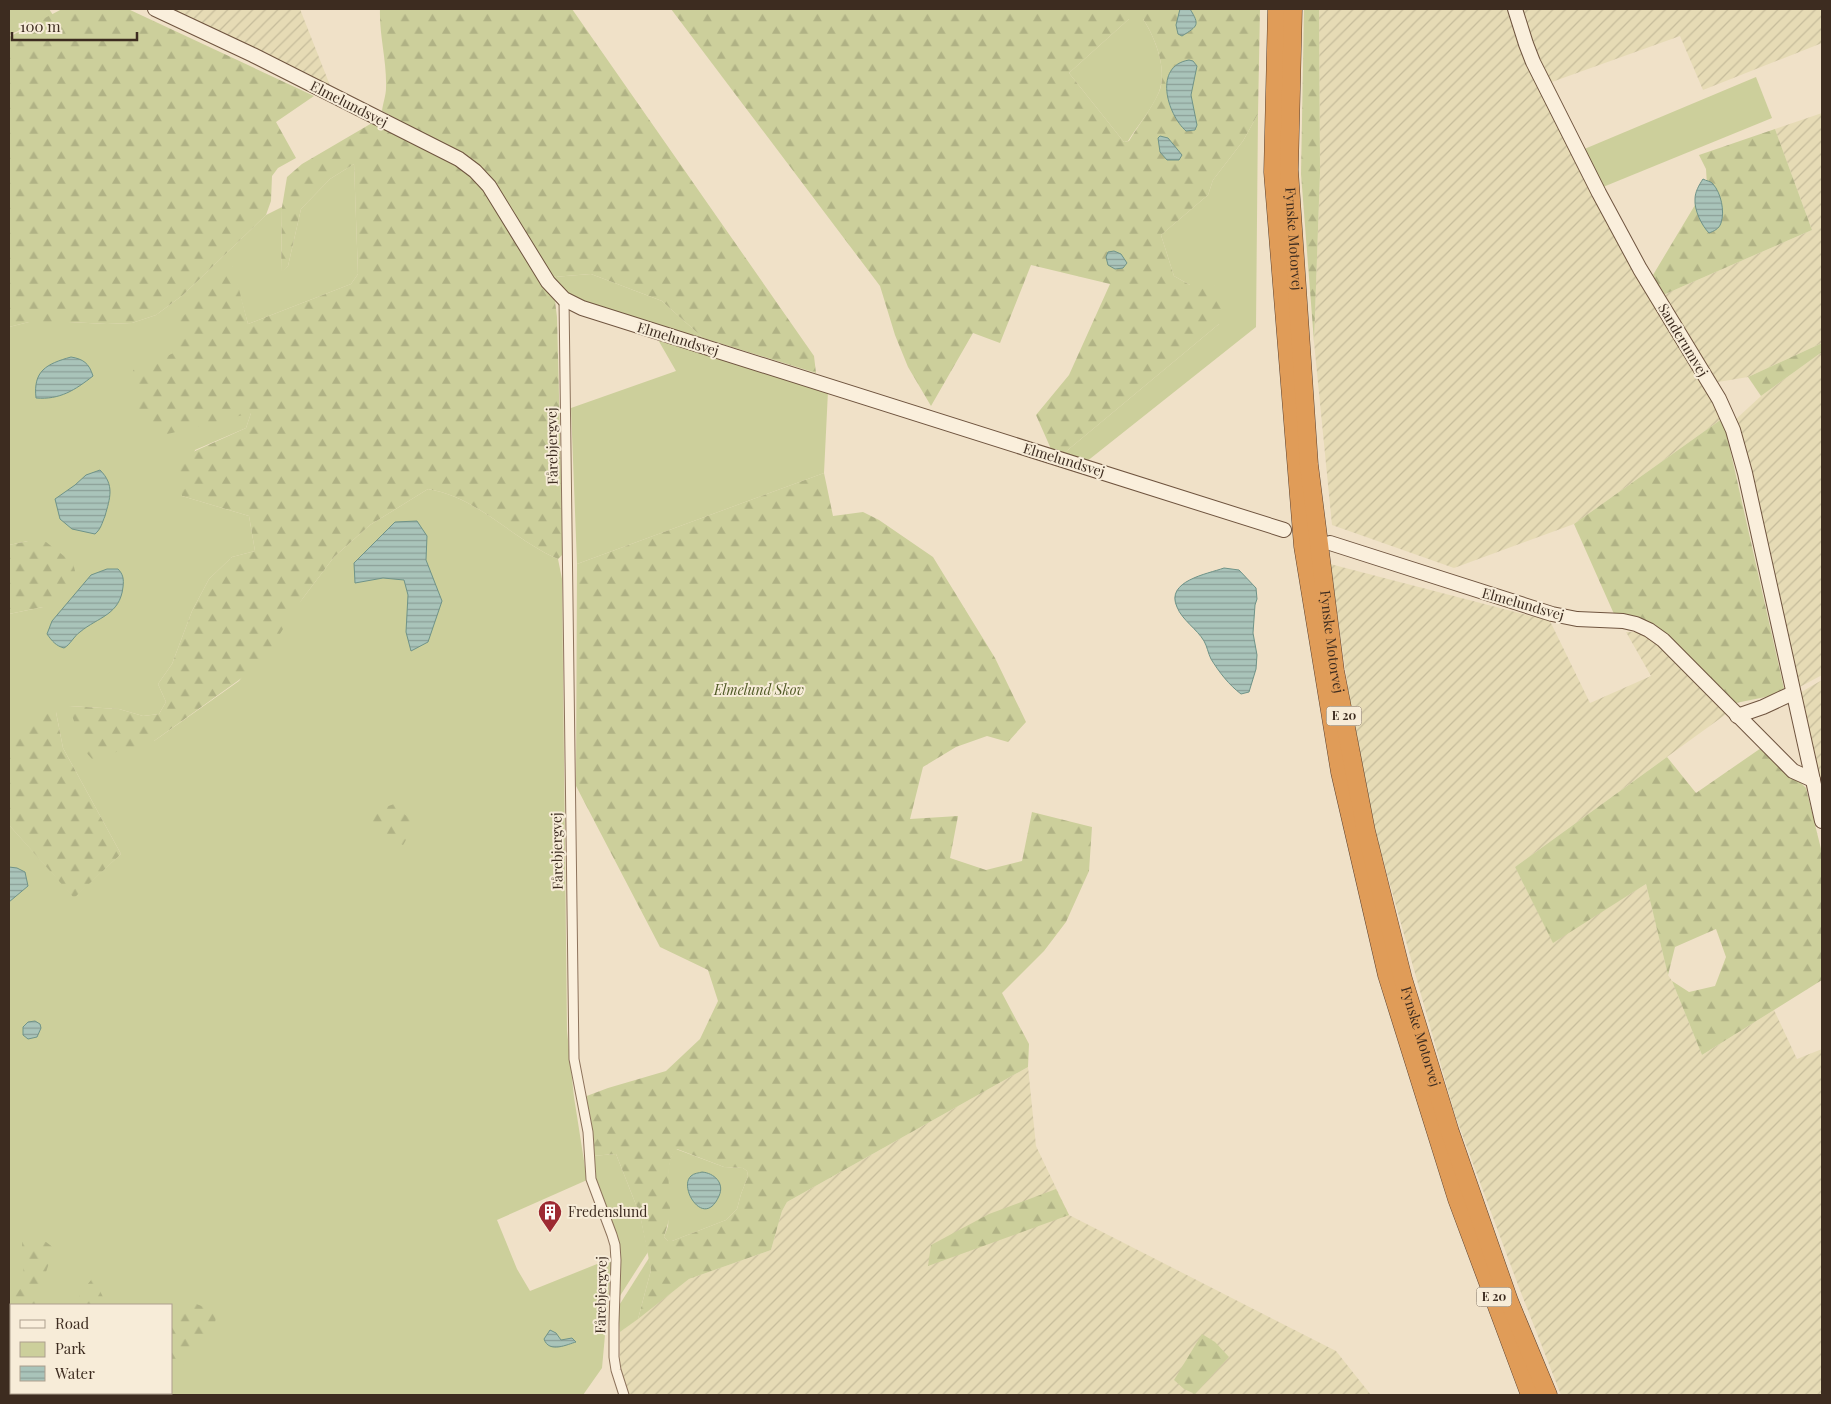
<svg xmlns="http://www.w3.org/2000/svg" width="1831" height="1404" viewBox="0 0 1831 1404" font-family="'Playfair Display',serif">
	<defs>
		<pattern id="farmland-furrows" width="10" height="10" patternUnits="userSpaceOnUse" patternTransform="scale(1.25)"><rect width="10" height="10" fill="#e6dbb5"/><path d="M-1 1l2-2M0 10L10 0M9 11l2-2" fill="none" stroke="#c6bc9b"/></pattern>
		<pattern id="forest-firs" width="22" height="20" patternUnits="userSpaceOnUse" patternTransform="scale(1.25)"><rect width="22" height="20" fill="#cccf9b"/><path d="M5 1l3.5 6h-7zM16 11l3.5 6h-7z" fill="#b0b285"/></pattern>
		<pattern id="water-rules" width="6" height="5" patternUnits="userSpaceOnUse" patternTransform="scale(1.25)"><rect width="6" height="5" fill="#a9c4ba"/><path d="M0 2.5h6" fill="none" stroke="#8b9f97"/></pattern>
	</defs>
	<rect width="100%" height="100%" fill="#f0e1c8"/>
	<g fill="url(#farmland-furrows)">
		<path d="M166 9H300L331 88Z"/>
		<path d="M1319 9H1509L1723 418 1574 524 1454 568 1332 525 1314 342 1320 173Z"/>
		<path d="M1521 9H1822V43L1703 90 1680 36 1549 83 1535 57Z"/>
		<path d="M1822 113V343L1748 377 1718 382 1663 295 1812 230 1775 129Z"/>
		<path d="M1822 352V675L1796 689 1735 420 1761 396Z"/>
		<path d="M1330 564 1550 621 1590 703 1651 676 1626 632H1638L1657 643 1729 712 1515 867 1553 942 1646 884 1668 975 1672 981 1702 1055 1774 1010 1797 1059 1822 1049V1395H1561L1518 1285 1455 1115 1365 796 1351 709Z"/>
		<path d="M1822 680V809L1798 694Z"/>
		<path d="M1028 1067 1036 1146 1069 1215 1336 1351 1371 1395H630L620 1373V1332L689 1279 771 1250 782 1211 787 1202Z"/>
	</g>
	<g fill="#cccf9b" fill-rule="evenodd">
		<path d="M9 9H49L53 15 9 35Z"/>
		<path d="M1129 19H1143C1155 37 1168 70 1159 92 1152 109 1138 125 1128 141L1124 142 1069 73Z"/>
		<path d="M1756 77 1772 118 1603 187 1582 150Z"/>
		<path d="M1258 114 1256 327 1086 462 1063 454 1219 324 1214 285H1190L1174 276 1161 235 1208 195 1213 180 1243 141Z"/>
		<path d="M354 164 358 274 351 284 248 324 232 266 251 413 246 428 195 450 182 496 249 516 255 551 232 557 209 579 192 611 172 664 158 684 166 702 159 714 143 716 119 709 69 706 154 741 239 681 303 598 334 557 370 525 428 489C478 497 512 539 558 559L562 579 567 1031 574 1097 587 1180 497 1220 517 1269 530 1291 612 1258 602 1368 583 1395H9V825L74 897 121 854 63 748 56 712 9 760V614L43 607 28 541 9 545V327L29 322H69L107 324 132 323 156 315 183 295 266 215 282 207 281 272 288 266 301 209 330 179ZM11 1305H171V1393H11Z"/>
		<path d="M591 274 662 301 703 338 672 333 592 306 569 295 557 285 553 277Z"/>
		<path d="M657 338 828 391 824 473 577 564 571 408 676 371Z"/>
		<path d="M676 1149 724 1167 743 1168 747 1171 748 1176 741 1194 737 1209 726 1220 672 1241H668L664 1237C665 1233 667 1230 668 1226 671 1208 662 1162 676 1149Z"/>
		<path d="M616 1154 640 1215 648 1252 618 1299 620 1259 594 1176 591 1156Z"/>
		<path d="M649 1258 651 1270 638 1319 620 1332 618 1307Z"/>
	</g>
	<g fill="url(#forest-firs)" fill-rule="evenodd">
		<path d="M62 9H128L314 96 276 122 296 158 278 168 272 176 271 201 266 215 183 295 156 315 132 323 107 324 69 322H29L9 327V37Z"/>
		<path d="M380 9H572L814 356 816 373 703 338 662 301 591 274 553 277 523 228 451 149 382 111C383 103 386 95 386 88 387 61 379 35 380 9Z"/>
		<path d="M671 9H1260L1258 114 1243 141 1213 180 1208 195 1161 235 1174 276 1190 285H1214L1223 291 1225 313 1219 324 1063 454 1051 449 1036 415 1069 375 1110 284 1031 265 1000 343 973 333 931 406 908 367 895 335 880 286ZM1129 19H1143C1155 37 1168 70 1159 92 1152 108 1138 126 1129 141L1124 142 1069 73Z"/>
		<path d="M1304 9H1319L1320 173 1314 342 1301 174Z"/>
		<path d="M372 123 463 168 480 185 536 276 555 301 557 317 563 554 558 559C512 539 478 497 428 489L370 525 334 557 303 598 260 665 154 741 92 759 83 749 69 706 119 709 143 716 159 714 166 702 158 684 172 664 192 611 209 579 232 557 255 551 249 516 182 496 177 467 195 451 246 428 251 413 160 436 136 405 133 370 181 350 176 337 180 319 233 266 248 324 351 284 358 274 354 164 330 179 301 209 288 266 281 273 282 207 287 177 302 164Z"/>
		<path d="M1775 129 1812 230 1663 295 1653 275 1707 185 1706 169 1699 155Z"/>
		<path d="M1822 343V352L1761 396 1748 377Z"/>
		<path d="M1723 418 1785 693 1736 703 1660 630 1614 614 1574 524Z"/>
		<path d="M824 473 833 516 863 512 879 520 933 557 995 658 1026 722 1008 742 987 736 956 747 923 767 910 819 958 816 950 858 986 870 1022 861 1032 812 1092 827 1089 871 1066 922 1044 951 1002 993 1029 1044 1028 1067 787 1202 782 1211 771 1250 689 1279 638 1319 651 1270 640 1215 616 1154 591 1156 584 1097 608 1088 666 1071 700 1039 718 1001 708 970 660 947 576 786 577 564ZM677 1149 724 1167 743 1168 747 1171 748 1176 741 1194 737 1209 726 1220 672 1241H668L664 1237C666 1229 669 1222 670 1214 671 1198 663 1160 677 1149Z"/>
		<path d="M28 541 46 542 73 563 75 571 71 585 53 601 43 607 9 614V545Z"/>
		<path d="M49 709 56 712 63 748 121 854 74 898 9 825V760L15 737Z"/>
		<path d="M1764 746 1806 788 1822 853V980L1702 1055 1672 981 1689 992 1715 986 1726 957 1716 929 1675 947 1668 975 1646 884 1553 943 1515 867 1667 757 1696 793Z"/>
		<path d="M394 804 411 820 409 835 403 845 391 839 368 821C373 810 383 808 394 804Z"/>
		<path d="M1056 1189 1069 1215 928 1266 931 1245 989 1214Z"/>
		<path d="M22 1242H46L54 1248 35 1305H11V1315L9 1313V1305L24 1283Z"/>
		<path d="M96 1274 105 1278 100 1291 106 1303V1305H74L83 1290Z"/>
		<path d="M181 1298 217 1312 214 1328 173 1377H171V1325Z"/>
		<path d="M1202 1334 1215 1342 1229 1357 1195 1394 1184 1389 1174 1380Z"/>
	</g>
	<g fill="url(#water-rules)" stroke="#6f9388">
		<path d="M1180 9H1190C1200 25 1198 26 1182 36L1178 34 1176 25Z"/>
		<path d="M1189 60 1193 61 1197 66 1191 95 1197 125 1195 130 1186 131C1167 114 1153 66 1189 60Z"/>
		<path d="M1160 136 1168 138 1182 155 1179 160H1167L1160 152 1158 138Z"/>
		<path d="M1703 179C1706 181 1711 181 1713 184 1721 193 1725 211 1721 223 1719 229 1714 231 1709 233 1702 226 1694 210 1695 199 1695 192 1699 185 1703 179Z"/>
		<path d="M1114 251 1121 254 1127 263 1123 268 1115 269 1108 265 1106 257 1108 252Z"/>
		<path d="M71 357C83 359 89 363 93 376 75 390 60 400 36 398 33 371 46 364 71 357Z"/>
		<path d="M100 470C115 485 110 498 105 516 102 523 101 529 95 534L72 529 60 519 55 499 75 485 86 475Z"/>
		<path d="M417 521 427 536 426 560 442 601 428 642 411 651 406 632 408 595 404 580 383 578 355 583 354 563 395 522Z"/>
		<path d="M1224 568 1239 570 1256 588 1257 599 1255 605 1253 633 1257 655 1256 669 1249 692 1241 694C1229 685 1219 672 1211 659 1208 653 1207 646 1204 641 1197 629 1182 620 1177 607 1165 581 1207 574 1224 568Z"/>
		<path d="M107 569H118C123 574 124 579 123 587 120 615 98 617 80 632 74 636 70 645 64 648 56 646 52 641 47 634L52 621 91 575Z"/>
		<path d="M9 867 17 868 25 872 28 886 9 902Z"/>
		<path d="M35 1021 40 1024 41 1028 37 1037 28 1039 23 1035V1027L28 1022Z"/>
		<path d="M702 1172C714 1173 725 1183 719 1196 704 1230 678 1187 691 1176 694 1173 699 1173 702 1172Z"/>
		<path d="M550 1330 556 1333 561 1340 572 1338 576 1342C568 1344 549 1354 544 1339Z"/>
	</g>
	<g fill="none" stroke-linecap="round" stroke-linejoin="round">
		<g stroke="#8d735c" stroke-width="11">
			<path id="street" d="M564 299 574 1059 588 1132 591 1179 612 1235 615 1245 616 1260 614 1323V1357L616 1370 624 1395"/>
		</g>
		<g stroke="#6f543f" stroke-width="16">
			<g id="secondary">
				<path d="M155 9 253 55 459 159 475 171 489 186 548 282 564 299 582 308 1284 530"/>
				<path d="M1515 9 1526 44 1533 62 1599 193 1640 269 1719 399 1733 430 1745 473 1822 821"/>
				<path d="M1330 543 1552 614 1577 619 1623 621 1636 624 1649 630 1663 640 1793 771 1813 780"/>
				<path d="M1737 716 1763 707 1793 693"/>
			</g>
		</g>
		<g stroke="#5b4130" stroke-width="19">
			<g id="highway">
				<path d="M1277 9 1273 172 1303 546 1340 772 1387 975 1457 1199 1530 1395"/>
				<path id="s1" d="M1293 9 1289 170 1309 465 1335 671 1366 831 1403 979 1450 1132 1509 1301 1548 1395"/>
			</g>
		</g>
		<use href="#street" stroke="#faefdc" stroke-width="9"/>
		<use href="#secondary" stroke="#faefdc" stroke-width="14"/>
		<use href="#highway" stroke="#e09c58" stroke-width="18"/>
	</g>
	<defs>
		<g id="building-pin" transform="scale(1.25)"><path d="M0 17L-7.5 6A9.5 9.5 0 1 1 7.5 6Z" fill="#9d2a32" stroke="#f7ecd8"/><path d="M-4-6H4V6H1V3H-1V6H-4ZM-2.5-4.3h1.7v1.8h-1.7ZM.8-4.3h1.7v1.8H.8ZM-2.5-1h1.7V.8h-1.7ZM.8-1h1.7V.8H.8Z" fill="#fff"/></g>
	</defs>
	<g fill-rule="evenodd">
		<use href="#building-pin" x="550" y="1212"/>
	</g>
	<g text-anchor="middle" stroke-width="4" stroke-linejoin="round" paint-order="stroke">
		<g fill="#f7ecd8" stroke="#756657" stroke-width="1">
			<rect x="1326.5" y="706.5" width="35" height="19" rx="4"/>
			<rect x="1476.5" y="1287.5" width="35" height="19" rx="4"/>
		</g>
		<g font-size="12" font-weight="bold" fill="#3d2c20">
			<text x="1344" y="720">E 20</text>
			<text x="1494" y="1301">E 20</text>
		</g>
		<g font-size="14" fill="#3d2c20" stroke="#f7ecd8">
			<text transform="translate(349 104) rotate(27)" y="5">Elmelundsvej</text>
			<text dy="5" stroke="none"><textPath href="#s1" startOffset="230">Fynske Motorvej</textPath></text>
			<text transform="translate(678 339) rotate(17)" y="5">Elmelundsvej</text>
			<text transform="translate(1683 340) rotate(59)" y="5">Sanderumvej</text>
			<text transform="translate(552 446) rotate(-91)" y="5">Fårebjergvej</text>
			<text transform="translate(1064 460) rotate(17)" y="5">Elmelundsvej</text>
			<text transform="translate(1523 604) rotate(16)" y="5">Elmelundsvej</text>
			<text dy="5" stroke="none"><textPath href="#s1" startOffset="635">Fynske Motorvej</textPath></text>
			<text transform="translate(557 851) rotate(-91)" y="5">Fårebjergvej</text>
			<text dy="5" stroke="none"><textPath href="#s1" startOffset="1040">Fynske Motorvej</textPath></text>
			<text transform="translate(601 1295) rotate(-89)" y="5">Fårebjergvej</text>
		</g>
		<g font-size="14" font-style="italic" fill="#505a26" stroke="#f7ecd8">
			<text x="759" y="695">Elmelund Skov</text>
		</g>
		<g font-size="14" fill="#3d2c20" stroke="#f7ecd8" text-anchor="start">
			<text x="568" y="1217">Fredenslund</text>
		</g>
	</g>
	<rect width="1831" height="1404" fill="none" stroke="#3d2c20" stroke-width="20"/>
	<rect x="10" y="1304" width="162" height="90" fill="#f7ecd8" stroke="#ad9f8e"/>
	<rect x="20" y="1320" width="25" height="8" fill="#faefdc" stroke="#ad9f8e"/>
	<text x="55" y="1329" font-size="15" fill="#3d2c20">Road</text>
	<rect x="20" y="1342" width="25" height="15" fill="#cccf9b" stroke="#ad9f8e"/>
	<text x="55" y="1354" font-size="15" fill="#3d2c20">Park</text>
	<rect x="20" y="1366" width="25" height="15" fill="url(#water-rules)" stroke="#ad9f8e"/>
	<text x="55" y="1379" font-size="15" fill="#3d2c20">Water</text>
	<path d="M12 32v8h125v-8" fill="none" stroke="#3d2c20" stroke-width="2.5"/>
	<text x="20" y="32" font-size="15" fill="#3d2c20" stroke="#f7ecd8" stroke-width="4" paint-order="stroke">100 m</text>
</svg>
